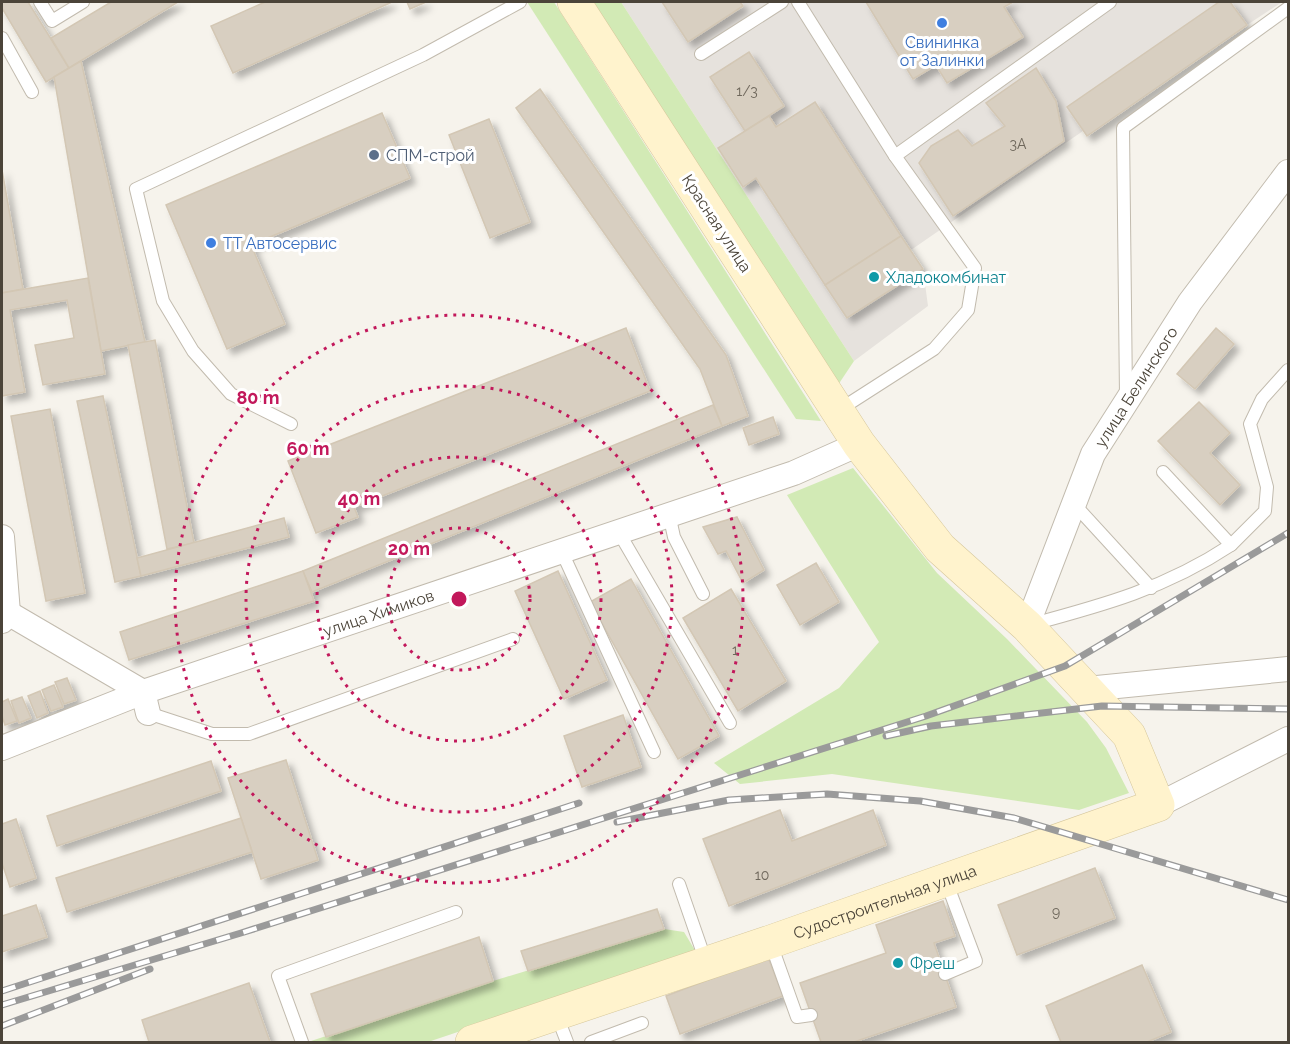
<svg xmlns="http://www.w3.org/2000/svg" width="1290" height="1044" viewBox="0 0 1290 1044" font-family="Raleway,sans-serif">
	<defs>
		<filter id="shadow"><feDropShadow dx="5.5" dy="5.5" stdDeviation="3" flood-color="#0004"/></filter>
	</defs>
	<rect width="100%" height="100%" fill="#f6f3ec"/>
	<g fill="#e6e2dd">
		<path d="M621 2H1219L1067 107 1083 131 911 250 923 269 928 306 854 361Z"/>
		<path d="M1230 2H1282L1247 25Z"/>
	</g>
	<g fill="#d2eab5">
		<path d="M527 2H554L821 421 796 419Z"/>
		<path d="M590 2H621L854 361 838 385Z"/>
		<path d="M853 468 937 573 1007 639 1087 722 1106 748 1129 793 1079 810 832 774 740 784 714 763 839 688 879 642 787 495Z"/>
		<path d="M664 929 684 932 696 952 428 1042 311 1041 493 981Z"/>
	</g>
	<g fill="#d8cfc1" stroke="#d3c7b4" stroke-width="1.5" filter="url(#shadow)">
		<path d="M2 2H28L69 68 46 82 2 8Z"/>
		<path d="M111 2H178L69 68 51 38Z"/>
		<path d="M265 2H392L233 73 211 26Z"/>
		<path d="M407 2H426L410 9Z"/>
		<path d="M662 2H740L743 6 688 42Z"/>
		<path d="M866 2H1013L1004 7 1023 37 947 83 936 65 913 79Z"/>
		<path d="M1219 2H1230L1247 25 1087 136 1067 107Z"/>
		<path d="M749 52 784 106 745 131 710 77Z"/>
		<path d="M81 61 145 342 101 351 54 77Z"/>
		<path d="M1036 68 1056 101 1064 141 953 216 919 163 931 146 958 130 972 146 1005 126 986 103Z"/>
		<path d="M540 89 726 355 748 416 722 426 700 369 516 108Z"/>
		<path d="M815 102 901 236 825 285 756 178 743 187 718 148 769 116 776 127Z"/>
		<path d="M382 113 410 178 251 245 285 324 227 349 166 205Z"/>
		<path d="M489 119 530 222 490 238 449 135Z"/>
		<path d="M2 170 23 289 2 293Z"/>
		<path d="M901 236 923 269 847 318 825 285Z"/>
		<path d="M88 278 105 374 43 385 35 345 74 338 67 300 10 310 25 392 2 396V293Z"/>
		<path d="M626 328 650 391 354 507 358 517 316 533 288 461Z"/>
		<path d="M1216 328 1234 344 1195 389 1177 374Z"/>
		<path d="M155 340 194 543 167 549 128 345Z"/>
		<path d="M103 396 141 576 115 582 77 401Z"/>
		<path d="M1199 402 1230 433 1210 453 1240 485 1220 505 1158 441Z"/>
		<path d="M713 405 722 426 312 592 303 571Z"/>
		<path d="M50 409 85 593 46 601 11 416Z"/>
		<path d="M773 417 779 434 749 445 743 428Z"/>
		<path d="M737 517 764 570 743 583 726 551 718 554 703 527Z"/>
		<path d="M284 518 289 537 141 576 137 558Z"/>
		<path d="M816 563 839 602 800 625 777 585Z"/>
		<path d="M303 571 314 601 129 660 120 632Z"/>
		<path d="M558 571 607 680 564 699 515 591Z"/>
		<path d="M631 579 719 736 678 759 590 602Z"/>
		<path d="M731 589 786 681 738 711 683 618Z"/>
		<path d="M67 678 76 700 64 704 55 682Z"/>
		<path d="M54 685 63 707 51 711 42 690Z"/>
		<path d="M40 691 48 713 37 718 28 696Z"/>
		<path d="M22 697 31 718 19 723 11 701Z"/>
		<path d="M8 699 17 721 5 725 2 716V702Z"/>
		<path d="M623 715 641 767 582 787 564 736Z"/>
		<path d="M286 760 318 860 261 879 228 778Z"/>
		<path d="M211 761 221 791 57 846 47 816Z"/>
		<path d="M780 810 792 841 873 810 886 845 729 906 703 839Z"/>
		<path d="M241 818 252 852 67 912 56 878Z"/>
		<path d="M16 819 36 878 10 887 2 863V824Z"/>
		<path d="M1095 868 1115 918 1017 955 998 905Z"/>
		<path d="M943 901 955 936 934 943 956 1007 854 1042H821L800 983 886 953 876 925Z"/>
		<path d="M36 905 47 937 2 952V916Z"/>
		<path d="M657 909 664 929 528 971 521 951Z"/>
		<path d="M479 937 493 981 326 1037 311 994Z"/>
		<path d="M768 957 783 996 680 1034 666 996Z"/>
		<path d="M1142 965 1171 1032 1147 1042H1061L1046 1006Z"/>
		<path d="M249 983 270 1042H149L142 1020Z"/>
	</g>
	<g fill="none" stroke-linecap="round" stroke-linejoin="round">
		<g stroke="#c2bbae" stroke-width="14">
			<g id="service">
				<path d="M40 2 52 21 83 2"/>
				<path d="M798 2 895 156 975 268 968 310 934 349 839 410"/>
				<path d="M2 38 32 92"/>
				<path d="M701 54 782 2"/>
				<path d="M895 156 1110 2"/>
				<path d="M1126 396 1123 128 1288 8"/>
				<path d="M291 424 231 394 193 351 163 301 136 189 423 55 520 2"/>
				<path d="M1074 504 1151 588"/>
				<path d="M669 514 674 537 703 594"/>
				<path d="M618 531 730 723"/>
				<path d="M1231 545 1265 511 1267 487 1250 424 1262 399 1288 370"/>
				<path d="M561 550 654 752"/>
				<path d="M1029 625C1104 605 1166 588 1231 545L1163 472"/>
				<path d="M148 713 212 734H249L513 639"/>
				<path d="M679 884 706 962"/>
				<path d="M771 944 797 1017 811 1015"/>
				<path d="M945 974 976 961 946 881"/>
				<path d="M557 1016 567 1042"/>
				<path d="M302 1042 278 976 456 912"/>
				<path d="M591 1042 642 1023"/>
			</g>
		</g>
		<g stroke="#c2bbae" stroke-width="26">
			<g id="minor">
				<path d="M2 537 8 613 2 621"/>
				<path d="M8 613 143 692 148 713"/>
				<path id="s1" d="M1027 626 1093 454 1190 302 1288 172"/>
				<path d="M1087 689 1288 669"/>
				<path id="s2" d="M2 748 143 692 794 473 859 444"/>
				<path d="M1158 805 1288 739"/>
			</g>
		</g>
		<g stroke="#d6c79b" stroke-width="34">
			<g id="secondary">
				<path id="s3" d="M472 1042 770 942 1158 805 1129 735 1027 626 940 548 859 444 574 2"/>
			</g>
		</g>
		<use href="#service" stroke="#fff" stroke-width="12"/>
		<use href="#minor" stroke="#fff" stroke-width="24"/>
		<use href="#secondary" stroke="#fff3cd" stroke-width="33"/>
		<g stroke="#9a9a9a" stroke-width="7">
			<g id="rail">
				<path d="M886 736 931 726 1102 706 1288 709"/>
				<path d="M617 822 729 800 827 794 920 801 1014 818 1288 900"/>
				<path d="M2 991 579 803"/>
				<path d="M2 1005 241 933 926 716 1065 666 1288 533"/>
				<path d="M2 1026 150 969"/>
			</g>
		</g>
		<use href="#rail" stroke="#fff" stroke-width="4.5" stroke-dasharray="14" stroke-linecap="butt"/>
	</g>
	<g fill="none" stroke="#c2185b" stroke-width="3" stroke-dasharray="3 6">
		<circle cx="459" cy="599" r="71"/>
		<circle cx="459" cy="599" r="142"/>
		<circle cx="459" cy="599" r="213"/>
		<circle cx="459" cy="599" r="284"/>
	</g>
	<g fill="#3f7fe0" stroke="#fff" stroke-width="2">
		<circle cx="942" cy="23" r="6"/>
		<circle cx="211" cy="243" r="6"/>
	</g>
	<circle fill="#5c6f8a" stroke="#fff" stroke-width="2" cx="374" cy="155" r="6"/>
	<g fill="#0f9aa8" stroke="#fff" stroke-width="2">
		<circle cx="874" cy="277" r="6"/>
		<circle cx="898" cy="963" r="6"/>
	</g>
	<g text-anchor="middle" stroke-width="6" stroke-linejoin="round" paint-order="stroke">
		<g font-size="14" fill="#6e675b">
			<text x="747" y="96">1/3</text>
			<text x="1018" y="149">3А</text>
			<text x="735" y="655">1</text>
			<text x="762" y="880">10</text>
			<text x="1056" y="917">9</text>
		</g>
		<g font-size="16" fill="#366cbe" stroke="#fff">
			<text x="942" y="48">Свининка<tspan x="942" dy="18">от Залинки</tspan></text>
			<text x="223" y="249" text-anchor="start">ТТ Автосервис</text>
		</g>
		<g font-size="16" fill="#4e5e75" stroke="#fff" text-anchor="start">
			<text x="386" y="161">СПМ-строй</text>
		</g>
		<g font-size="16" fill="#4b4439" stroke="#fff">
			<text transform="translate(717 223) rotate(57)" y="6">Красная улица</text>
			<text dy="6" stroke="none"><textPath href="#s1" startOffset="264">улица Белинского</textPath></text>
			<text dy="6" stroke="none"><textPath href="#s2" startOffset="400">улица Химиков</textPath></text>
			<text dy="6" stroke="none"><textPath href="#s3" startOffset="436">Судостроительная улица</textPath></text>
		</g>
		<g font-size="16" fill="#0d838f" stroke="#fff" text-anchor="start">
			<text x="886" y="283">Хладокомбинат</text>
			<text x="910" y="969">Фреш</text>
		</g>
	</g>
	<circle cx="459" cy="599" r="9" fill="#c2185b" stroke="#fff" stroke-width="3"/>
	<g font-size="18" text-anchor="middle" font-weight="bold" fill="#c2185b" stroke="#fff" stroke-width="6" stroke-linejoin="round" paint-order="stroke">
		<text x="258" y="404">80 m</text>
		<text x="308" y="455">60 m</text>
		<text x="359" y="505">40 m</text>
		<text x="409" y="555">20 m</text>
	</g>
	<rect width="1290" height="1044" fill="none" stroke="#4b4439" stroke-width="6"/>
</svg>
